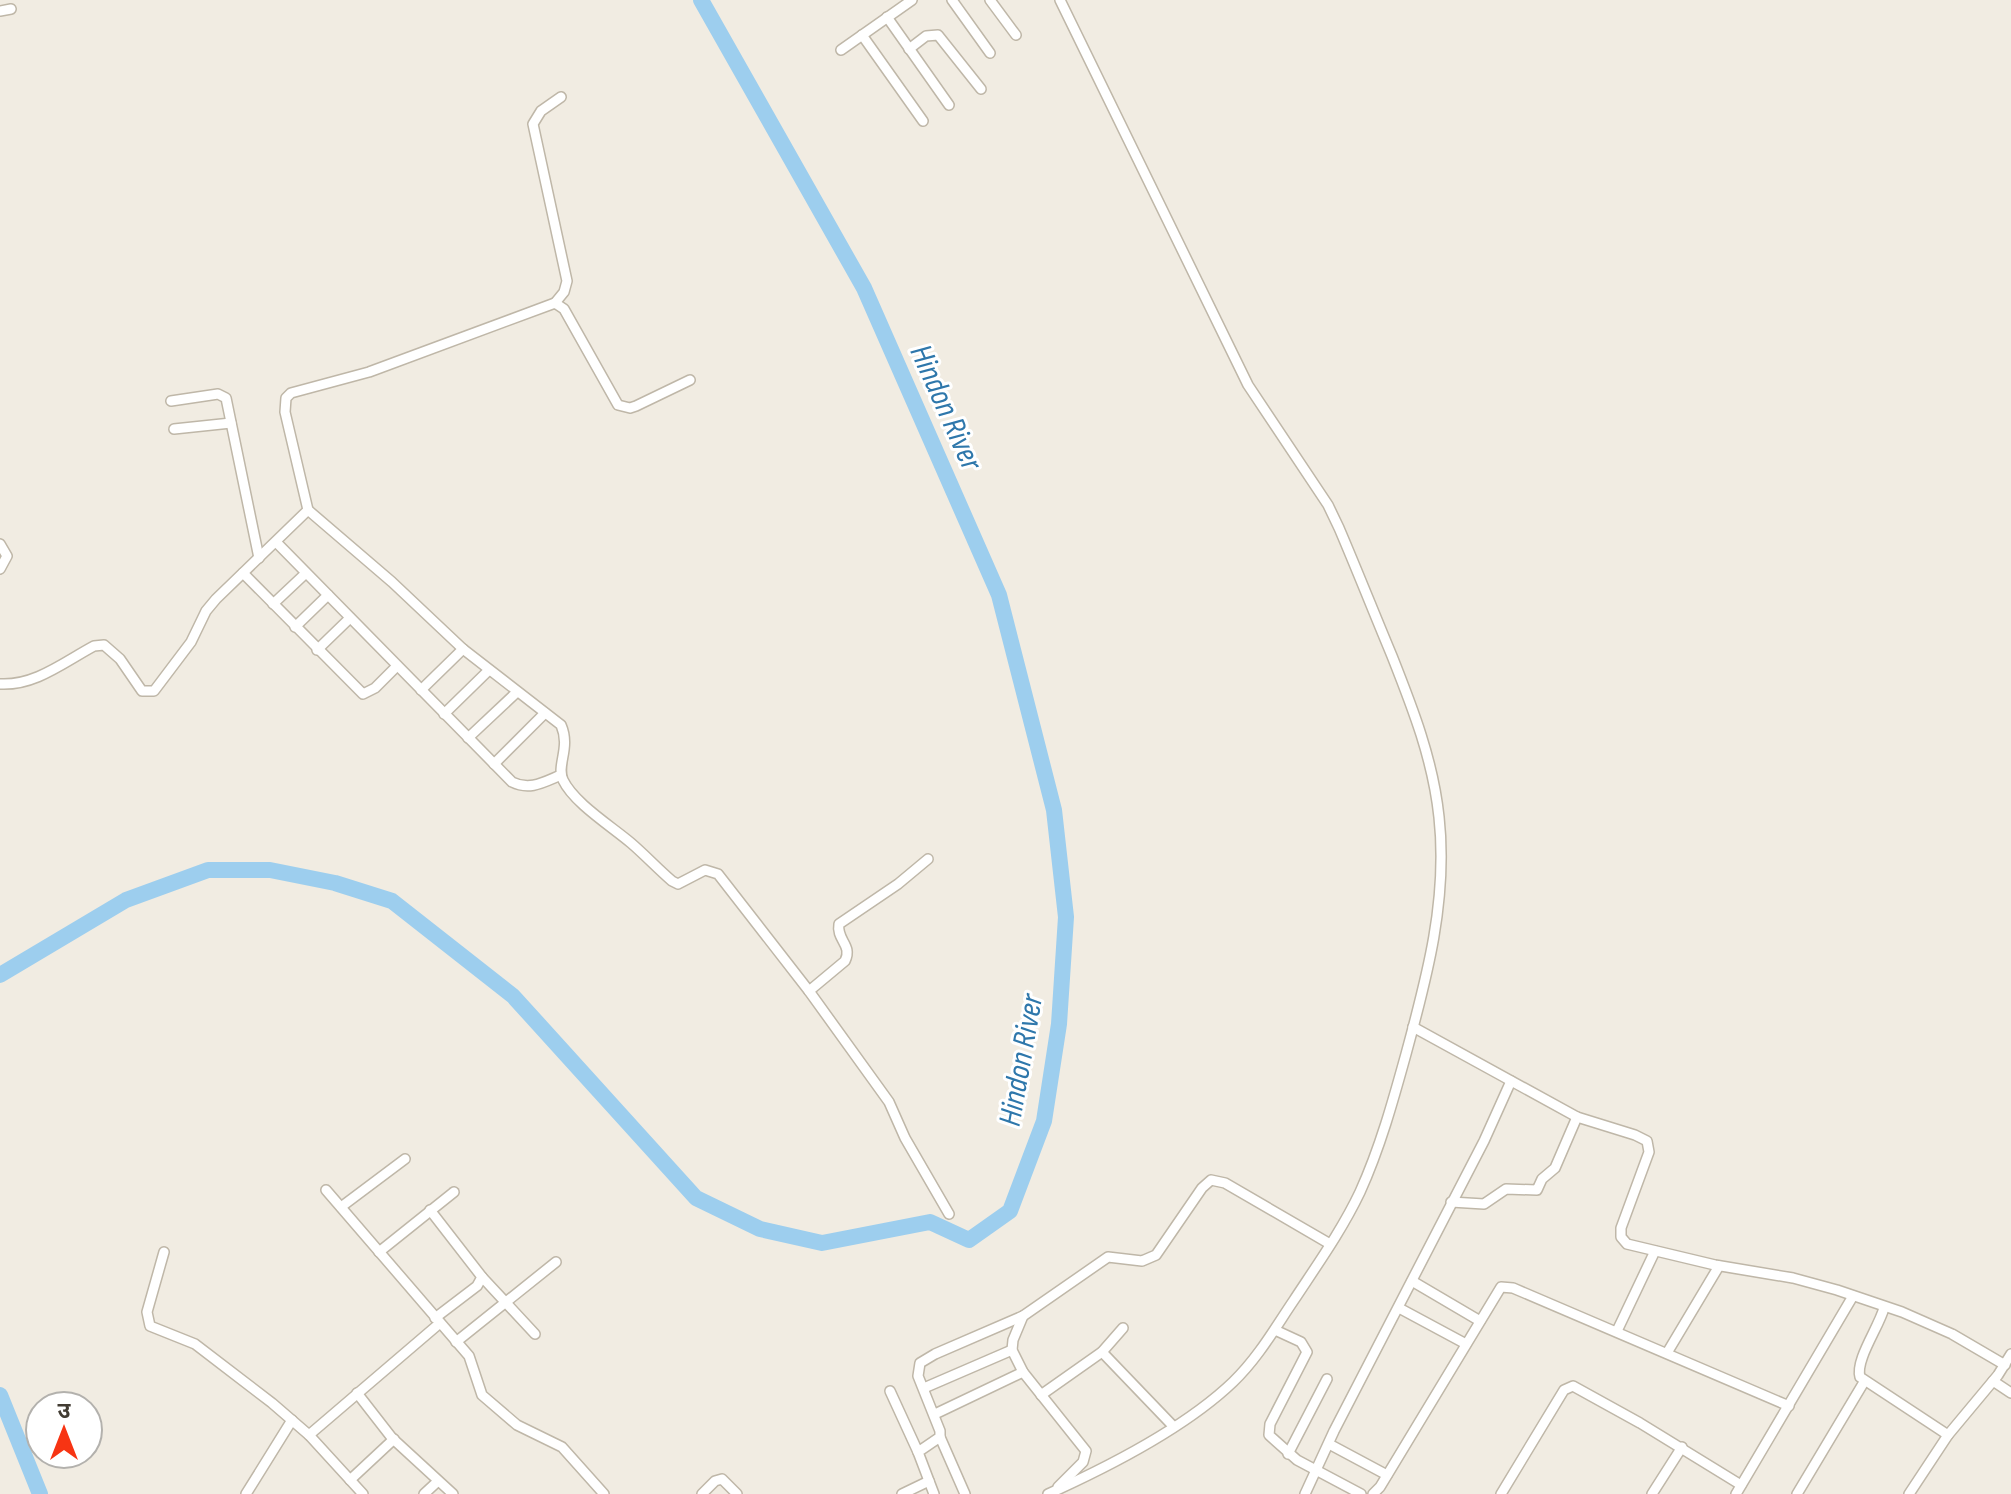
<svg xmlns="http://www.w3.org/2000/svg" width="2011" height="1494" viewBox="0 0 2011 1494" font-family="'Sofia Sans Condensed','Noto Sans Devanagari',sans-serif">
	<rect width="100%" height="100%" fill="#f1ece2"/>
	<g fill="none" stroke-linecap="round" stroke-linejoin="round">
		<g stroke="#9dceee" stroke-width="16">
			<path d="M0 975 126 900 208 870H270L335 883 392 901 513 996 696 1198 760 1229 822 1243 930 1222 969 1240 1010 1211 1044 1121 1059 1024 1066 917 1054 810 999 595 864 288 701 0"/>
			<path d="M0 1395 40 1494"/>
		</g>
		<g stroke="#bfb7a8" stroke-width="12">
			<g id="street">
				<path d="M952 0 990 53"/>
				<path d="M990 0 1016 35"/>
				<path d="M0 11 11 9"/>
				<path d="M887 17 949 105"/>
				<path d="M862 35 923 121"/>
				<path d="M909 49 926 36 938 35 981 89"/>
				<path d="M841 50 912 0"/>
				<path d="M555 303 564 292 567 281 533 124 541 111 561 97"/>
				<path d="M171 401 218 394 226 398 259 558"/>
				<path d="M174 429 231 423"/>
				<path d="M308 510 392 582 463 649 561 725C571 748 556 765 563 780 574 803 611 826 631 843 645 855 658 869 672 881L678 884 705 870 718 874 809 991 889 1102 905 1138 949 1214"/>
				<path d="M276 542 512 782C530 791 544 782 561 775"/>
				<path d="M0 544 7 556 0 569"/>
				<path d="M243 573 363 694 375 688 397 666"/>
				<path d="M273 604 306 573"/>
				<path d="M295 627 328 595"/>
				<path d="M317 650 350 618"/>
				<path d="M0 684C35 686 64 662 94 646L104 645 120 659 142 691H154L191 642 206 611 216 599 308 510 285 412 286 398 291 393 369 372 555 303 564 309 618 405 630 408 636 406 690 380"/>
				<path d="M421 690 463 649"/>
				<path d="M444 714 489 670"/>
				<path d="M468 738 517 692"/>
				<path d="M494 764 545 713"/>
				<path d="M809 991 845 961C853 945 836 940 839 924L898 884 928 859"/>
				<path d="M1413 1027 1577 1117 1635 1135 1647 1141 1649 1152 1621 1228V1237L1627 1244 1715 1265 1793 1278 1837 1290 1902 1312 1952 1334 2005 1365"/>
				<path d="M326 1190 469 1356 482 1395 517 1425 562 1447 604 1494"/>
				<path d="M1451 1202 1484 1204 1506 1189 1537 1190 1542 1179 1555 1168 1577 1117"/>
				<path d="M341 1207 405 1159"/>
				<path d="M430 1210 482 1277 477 1286 435 1318"/>
				<path d="M164 1252 147 1312 150 1326 195 1344 272 1403 309 1435 363 1494"/>
				<path d="M379 1252 454 1192"/>
				<path d="M482 1277 535 1334"/>
				<path d="M1412 1281 1480 1321"/>
				<path d="M1399 1308 1466 1344"/>
				<path d="M1884 1308C1879 1327 1855 1360 1860 1377L1948 1435"/>
				<path d="M1275 1330 1301 1342 1307 1352 1270 1424 1269 1435 1297 1460 1361 1494"/>
				<path d="M1617 1331 1655 1251"/>
				<path d="M456 1342 556 1262"/>
				<path d="M1102 1352 1173 1426"/>
				<path d="M1667 1353 1719 1266"/>
				<path d="M1993 1381 2011 1393"/>
				<path d="M924 1388 1012 1350"/>
				<path d="M890 1391 918 1452"/>
				<path d="M357 1393 392 1438 453 1494"/>
				<path d="M1041 1395 1102 1352 1123 1328"/>
				<path d="M935 1414 1023 1372"/>
				<path d="M309 1435 440 1323"/>
				<path d="M940 1437 965 1494"/>
				<path d="M1329 1444 1387 1475"/>
				<path d="M1288 1454 1327 1379"/>
				<path d="M350 1480 394 1439"/>
				<path d="M1058 1487 1083 1462 1086 1451 1023 1372 1012 1350 1013 1340 1023 1316 1108 1257 1142 1261 1156 1255 1202 1188 1211 1180 1225 1183 1330 1244"/>
				<path d="M246 1494 292 1420"/>
				<path d="M424 1494 437 1482"/>
				<path d="M702 1494 715 1481 722 1479 737 1494"/>
				<path d="M902 1494 929 1481"/>
				<path d="M934 1494 918 1452 940 1437V1431L918 1376 920 1363 935 1354 1023 1316"/>
				<path d="M1048 1494C1108 1467 1185 1428 1233 1382 1258 1358 1275 1328 1294 1300 1317 1265 1342 1230 1360 1192 1380 1148 1393 1101 1406 1054 1427 977 1448 899 1439 817 1433 760 1413 709 1392 656 1374 613 1357 570 1339 528L1328 505 1248 385 1060 0"/>
				<path d="M1305 1494 1334 1431 1484 1141 1511 1081"/>
				<path d="M1373 1494 1380 1487 1501 1287 1513 1288 1789 1406"/>
				<path d="M1501 1494 1564 1390 1573 1386 1640 1423 1741 1485"/>
				<path d="M1652 1494 1682 1447"/>
				<path d="M1736 1494 1853 1296"/>
				<path d="M1797 1494 1864 1382"/>
				<path d="M1909 1494 1948 1435 1998 1375 2011 1354"/>
			</g>
		</g>
		<use href="#street" stroke="#fff" stroke-width="9"/>
	</g>
	<g text-anchor="middle" stroke-width="6" stroke-linejoin="round" paint-order="stroke">
		<g font-size="32" font-style="italic" fill="#2e77ab" stroke="#fff">
			<text transform="translate(947 407) rotate(66)" y="11">Hindon River</text>
			<text transform="translate(1020 1060) rotate(-80)" y="11">Hindon River</text>
		</g>
	</g>
	<g transform="translate(64 1430)"><circle r="38" fill="#ffffff" stroke="#b3b1ad" stroke-width="2"/>
	<path d="M0-6L14 30L0 20L-14 30Z" fill="#f73413"/>
	<text y="-12" font-size="22" font-weight="bold" text-anchor="middle" fill="#423c33">उ</text>
	</g>
</svg>
